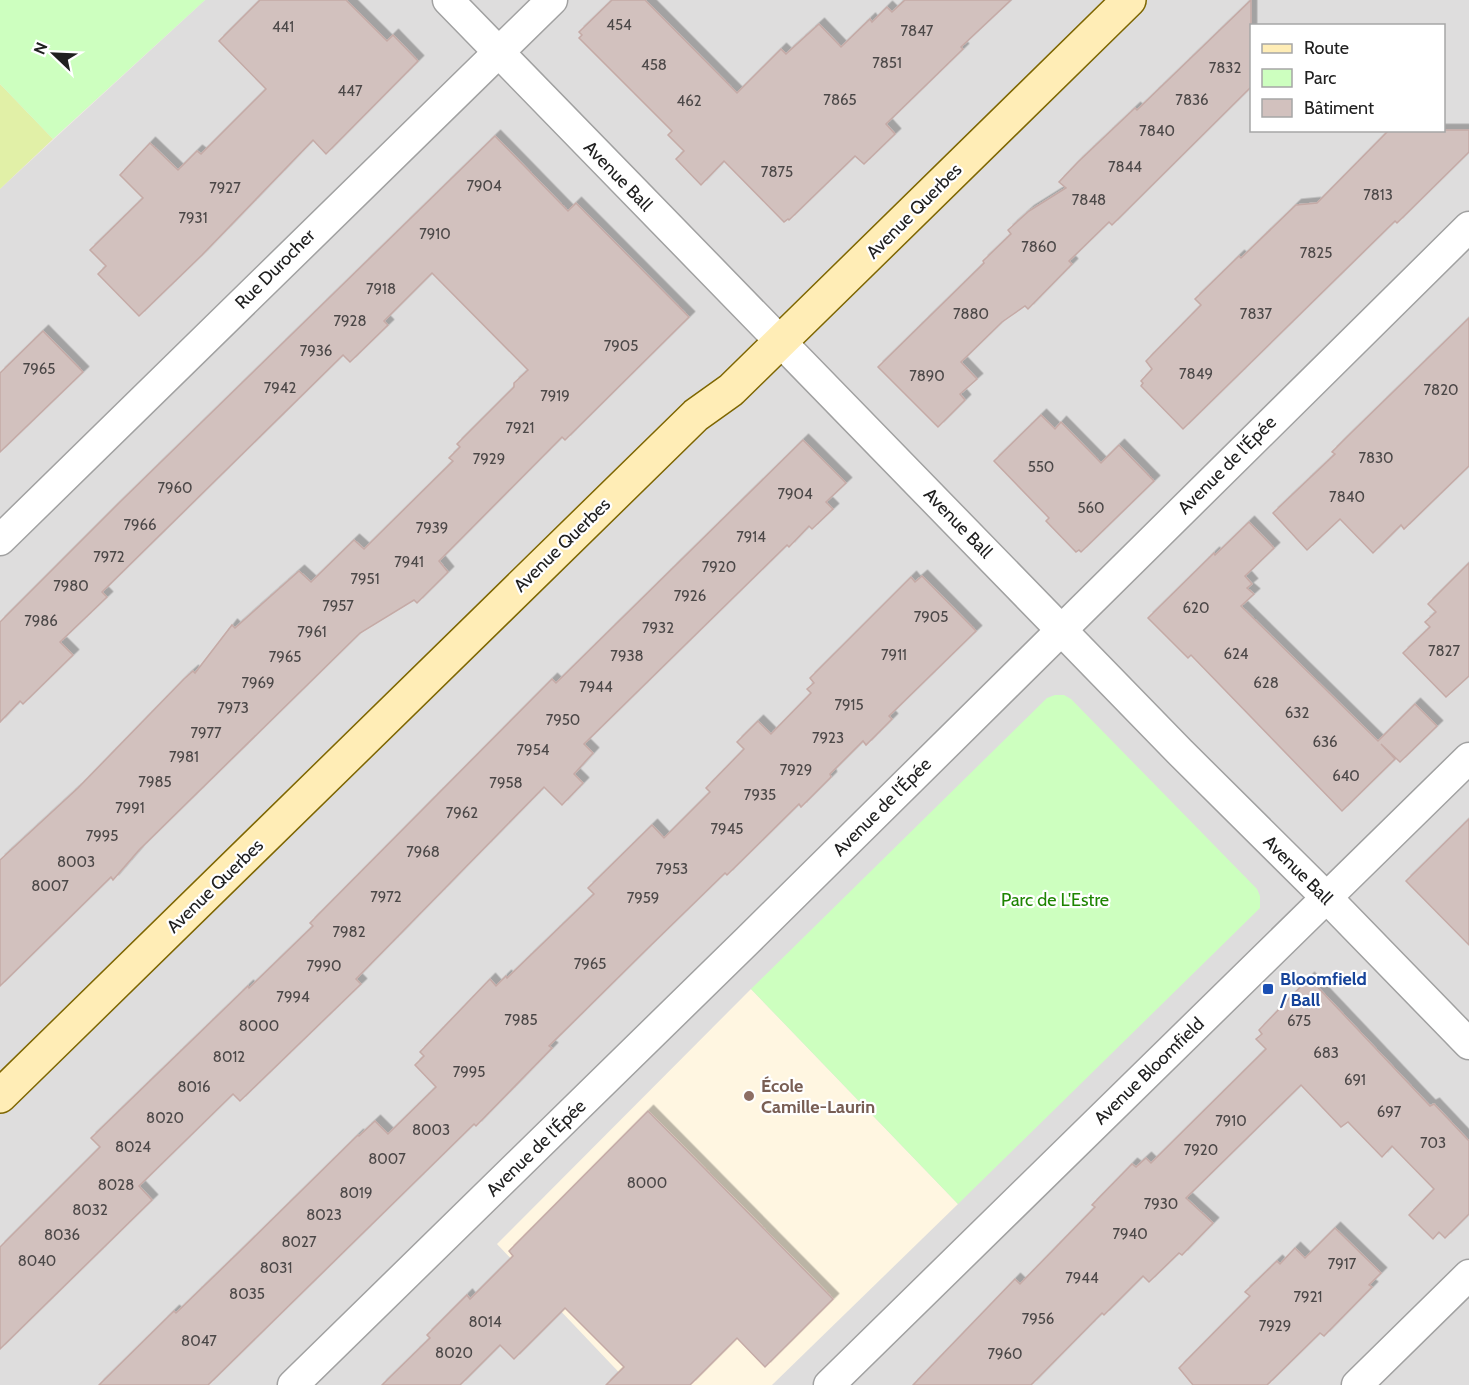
<svg xmlns="http://www.w3.org/2000/svg" width="1469" height="1385" viewBox="0 0 1469 1385" font-family="Cabin,sans-serif">
	<defs>
		<filter id="shadow"><feDropShadow dx="5.5" dy="-5.5" stdDeviation="0" flood-color="#0004"/></filter>
	</defs>
	<rect width="100%" height="100%" fill="#f1eae5"/>
	<path fill="#dedddd" fill-rule="evenodd" d="M205 0H1469V1385H0V189ZM1252 26H1444V130H1252Z"/>
	<path fill="#fff6e1" d="M751 989 958 1204 772 1385H631L497 1244Z"/>
	<path fill="#e1f0a7" d="M0 84 53 139 0 189Z"/>
	<g fill="#cdffbf">
		<path d="M0 0H205L53 139 0 84Z"/>
		<path d="M1055 695H1064L1071 699 1257 889 1260 896V908L958 1204 751 989 1047 698Z"/>
	</g>
	<g fill="#d2c1be" stroke="#c5aaa6" stroke-width="1.5" filter="url(#shadow)">
		<path d="M260 0H346L387 41 393 35 418 61 326 154 313 140 202 255 139 316 98 274 106 266 90 250 143 198 120 175 150 143 178 170 197 151 201 154 266 89 219 41Z"/>
		<path d="M612 0H645L737 93 781 49 786 54 819 24 841 47 870 19 872 22 887 7 892 12 905 0H1011L961 47 963 49 886 124 895 134 864 164 855 156 789 220 788 219 784 222 724 161 701 185 676 159 684 151 668 135 672 131 579 38 582 35 579 32Z"/>
		<path d="M1251 0V87L1112 225 1109 222 1069 261 1072 264 1028 309 1025 306 1002 322 961 362 977 379 960 394 965 400 938 427 878 367 984 263 983 261 1011 234 1008 230 1029 211 1066 188 1059 182 1078 162 1135 108 1137 110Z"/>
		<path d="M1389 130H1469V152L1397 223 1395 221 1183 429 1141 386 1143 383 1141 381 1152 369 1146 361 1201 305 1195 299 1239 256 1241 258 1296 205 1317 203Z"/>
		<path d="M495 136 568 211 576 203 689 317 565 440 562 437 439 561 448 572 417 603 414 600 360 633 139 850 113 880 111 877 0 986V860L78 788 184 679 193 671 195 673 232 625 235 628 299 571 311 582 354 540 364 549 453 461 449 458 460 447 457 444 514 387V383L528 370 432 273 384 321 388 325 350 362 343 355 102 592 107 597 60 642 73 655 23 704 20 701 0 722V622L120 502Z"/>
		<path d="M1469 318V466L1404 529 1401 525 1373 553 1340 519 1307 550 1273 513 1335 454 1332 452 1350 434Z"/>
		<path d="M43 331 83 372 0 452V373Z"/>
		<path d="M1041 415 1055 429 1061 422 1101 463 1119 445 1154 481 1081 552 1079 550 1076 552 1046 521 1049 518 994 461Z"/>
		<path d="M803 440 846 483 826 502 833 509 812 529 809 526 789 547 787 545 584 744 593 753 574 774 583 783 562 805 544 787 356 979 361 984 240 1101 233 1094 139 1186 152 1200 0 1349V1247L100 1147 91 1138 248 986 249 988 313 926 310 923 552 679 556 683Z"/>
		<path d="M1249 522 1274 548 1245 576 1252 584 1247 588 1254 594 1241 606 1378 741 1415 704 1437 726 1400 762 1381 744 1395 759 1342 811 1191 655 1188 658 1148 618 1214 553 1215 555Z"/>
		<path d="M1469 563V676L1446 697 1403 653 1430 627 1425 622 1436 612 1428 604Z"/>
		<path d="M922 576 976 631 889 716 892 719 866 745 863 741 830 774 831 777 801 807 799 804 727 875 725 873 648 948 549 1046 552 1048 476 1126 474 1124 208 1385H99L174 1311 176 1313 236 1255 358 1135 359 1136 375 1121 388 1134 436 1087 415 1065 424 1056 420 1052 490 979 496 986 506 976 507 978 594 894 588 888 652 825 664 838 710 792 706 788 744 749 737 742 758 721 771 734 811 693 807 689 814 683 810 678 911 577 915 582Z"/>
		<path d="M1469 819V945L1406 881Z"/>
		<path d="M1309 978 1430 1106 1434 1104 1469 1141V1214L1445 1238 1439 1232 1433 1239 1409 1215 1434 1189 1392 1146 1382 1157 1348 1122 1341 1127 1301 1085 1186 1198 1213 1223 1182 1255 1179 1253 1149 1282 1143 1276 1104 1315 1102 1313 1031 1385H913L1015 1279 1020 1284 1095 1207 1092 1205 1132 1164 1136 1167 1146 1158 1151 1163 1266 1049 1256 1039 1262 1034 1259 1030Z"/>
		<path d="M648 1111 833 1299 765 1367 737 1338 690 1385H606L624 1367 565 1308 514 1359 500 1345 460 1385H382L430 1338 427 1335 467 1295 470 1299 513 1256 509 1251Z"/>
		<path d="M1335 1228 1381 1273 1369 1285 1372 1287 1324 1336 1320 1333 1267 1385H1193L1179 1368 1250 1296 1245 1292 1277 1261 1280 1264 1295 1248 1305 1258Z"/>
	</g>
	<g fill="none" stroke-linecap="round" stroke-linejoin="round">
		<g stroke="#a1a1a1" stroke-width="33">
			<g id="street">
				<path d="M448 0 1180 752 1327 898 1469 1044"/>
				<path d="M0 540 552 0"/>
				<path d="M293 1385 748 940 1469 227"/>
				<path d="M829 1385 1469 758"/>
				<path d="M1357 1385 1469 1275"/>
			</g>
		</g>
		<g stroke="#7e6600" stroke-width="36">
			<path id="secondary" d="M0 1096 696 415 731 390 1129 0"/>
		</g>
		<use href="#street" stroke="#fff" stroke-width="30"/>
		<use href="#secondary" stroke="#ffedb6" stroke-width="33"/>
	</g>
	<rect fill="#1a4fb4" stroke="#fff" stroke-width="2" x="1262" y="983" width="12" height="12" rx="3"/>
	<circle fill="#8d6e63" stroke="#fff" stroke-width="2" cx="749" cy="1096" r="6"/>
	<g text-anchor="middle" stroke-width="4.5" stroke-linejoin="round" paint-order="stroke">
		<g font-size="15" fill="#4c4848">
			<text x="619" y="30">454</text>
			<text x="283" y="32">441</text>
			<text x="917" y="36">7847</text>
			<text x="887" y="68">7851</text>
			<text x="654" y="70">458</text>
			<text x="1225" y="73">7832</text>
			<text x="350" y="96">447</text>
			<text x="840" y="105">7865</text>
			<text x="1192" y="105">7836</text>
			<text x="689" y="106">462</text>
			<text x="1157" y="136">7840</text>
			<text x="1125" y="172">7844</text>
			<text x="777" y="177">7875</text>
			<text x="484" y="191">7904</text>
			<text x="225" y="193">7927</text>
			<text x="1378" y="200">7813</text>
			<text x="1089" y="205">7848</text>
			<text x="193" y="223">7931</text>
			<text x="435" y="239">7910</text>
			<text x="1039" y="252">7860</text>
			<text x="1316" y="258">7825</text>
			<text x="381" y="294">7918</text>
			<text x="971" y="319">7880</text>
			<text x="1256" y="319">7837</text>
			<text x="350" y="326">7928</text>
			<text x="621" y="351">7905</text>
			<text x="316" y="356">7936</text>
			<text x="39" y="374">7965</text>
			<text x="1196" y="379">7849</text>
			<text x="927" y="381">7890</text>
			<text x="280" y="393">7942</text>
			<text x="1441" y="395">7820</text>
			<text x="555" y="401">7919</text>
			<text x="520" y="433">7921</text>
			<text x="1376" y="463">7830</text>
			<text x="489" y="464">7929</text>
			<text x="1041" y="472">550</text>
			<text x="175" y="493">7960</text>
			<text x="795" y="499">7904</text>
			<text x="1347" y="502">7840</text>
			<text x="1091" y="513">560</text>
			<text x="140" y="530">7966</text>
			<text x="432" y="533">7939</text>
			<text x="751" y="542">7914</text>
			<text x="109" y="562">7972</text>
			<text x="409" y="567">7941</text>
			<text x="719" y="572">7920</text>
			<text x="365" y="584">7951</text>
			<text x="71" y="591">7980</text>
			<text x="690" y="601">7926</text>
			<text x="338" y="611">7957</text>
			<text x="1196" y="613">620</text>
			<text x="931" y="622">7905</text>
			<text x="41" y="626">7986</text>
			<text x="658" y="633">7932</text>
			<text x="312" y="637">7961</text>
			<text x="1444" y="656">7827</text>
			<text x="1236" y="659">624</text>
			<text x="894" y="660">7911</text>
			<text x="627" y="661">7938</text>
			<text x="285" y="662">7965</text>
			<text x="258" y="688">7969</text>
			<text x="1266" y="688">628</text>
			<text x="596" y="692">7944</text>
			<text x="849" y="710">7915</text>
			<text x="233" y="713">7973</text>
			<text x="1297" y="718">632</text>
			<text x="563" y="725">7950</text>
			<text x="206" y="738">7977</text>
			<text x="828" y="743">7923</text>
			<text x="1325" y="747">636</text>
			<text x="533" y="755">7954</text>
			<text x="184" y="762">7981</text>
			<text x="796" y="775">7929</text>
			<text x="1346" y="781">640</text>
			<text x="155" y="787">7985</text>
			<text x="506" y="788">7958</text>
			<text x="760" y="800">7935</text>
			<text x="130" y="813">7991</text>
			<text x="462" y="818">7962</text>
			<text x="727" y="834">7945</text>
			<text x="102" y="841">7995</text>
			<text x="423" y="857">7968</text>
			<text x="76" y="867">8003</text>
			<text x="672" y="874">7953</text>
			<text x="50" y="891">8007</text>
			<text x="386" y="902">7972</text>
			<text x="643" y="903">7959</text>
			<text x="349" y="937">7982</text>
			<text x="590" y="969">7965</text>
			<text x="324" y="971">7990</text>
			<text x="293" y="1002">7994</text>
			<text x="521" y="1025">7985</text>
			<text x="1299" y="1026">675</text>
			<text x="259" y="1031">8000</text>
			<text x="1326" y="1058">683</text>
			<text x="229" y="1062">8012</text>
			<text x="469" y="1077">7995</text>
			<text x="1355" y="1085">691</text>
			<text x="194" y="1092">8016</text>
			<text x="1389" y="1117">697</text>
			<text x="165" y="1123">8020</text>
			<text x="1231" y="1126">7910</text>
			<text x="431" y="1135">8003</text>
			<text x="1433" y="1148">703</text>
			<text x="133" y="1152">8024</text>
			<text x="1201" y="1155">7920</text>
			<text x="387" y="1164">8007</text>
			<text x="647" y="1188">8000</text>
			<text x="116" y="1190">8028</text>
			<text x="356" y="1198">8019</text>
			<text x="1161" y="1209">7930</text>
			<text x="90" y="1215">8032</text>
			<text x="324" y="1220">8023</text>
			<text x="1130" y="1239">7940</text>
			<text x="62" y="1240">8036</text>
			<text x="299" y="1247">8027</text>
			<text x="37" y="1266">8040</text>
			<text x="1342" y="1269">7917</text>
			<text x="276" y="1273">8031</text>
			<text x="1082" y="1283">7944</text>
			<text x="247" y="1299">8035</text>
			<text x="1308" y="1302">7921</text>
			<text x="1038" y="1324">7956</text>
			<text x="485" y="1327">8014</text>
			<text x="1275" y="1331">7929</text>
			<text x="199" y="1346">8047</text>
			<text x="454" y="1358">8020</text>
			<text x="1005" y="1359">7960</text>
		</g>
		<g font-size="18" fill="#202020" stroke="#fff">
			<text transform="translate(618 176) rotate(46)" y="6">Avenue Ball</text>
			<text transform="translate(914 211) rotate(-45)" y="6">Avenue Querbes</text>
			<text transform="translate(275 269) rotate(-45)" y="6">Rue Durocher</text>
			<text transform="translate(1227 465) rotate(-45)" y="6">Avenue de l'Épée</text>
			<text transform="translate(958 523) rotate(46)" y="6">Avenue Ball</text>
			<text transform="translate(562 545) rotate(-44)" y="6">Avenue Querbes</text>
			<text transform="translate(882 807) rotate(-45)" y="6">Avenue de l'Épée</text>
			<text transform="translate(1298 870) rotate(45)" y="6">Avenue Ball</text>
			<text transform="translate(215 886) rotate(-44)" y="6">Avenue Querbes</text>
			<text transform="translate(1149 1071) rotate(-44)" y="6">Avenue Bloomfield</text>
			<text transform="translate(536 1148) rotate(-44)" y="6">Avenue de l'Épée</text>
		</g>
		<g font-size="18" fill="#1e8502" stroke="#fff">
			<text x="1055" y="906">Parc de L'Estre</text>
		</g>
		<g font-size="18" font-weight="bold" fill="#164399" stroke="#fff" text-anchor="start">
			<text x="1280" y="985">Bloomfield<tspan x="1280" dy="21">/ Ball</tspan></text>
		</g>
		<g font-size="18" font-weight="bold" fill="#785e54" stroke="#fff" text-anchor="start">
			<text x="761" y="1092">École<tspan x="761" dy="21">Camille-Laurin</tspan></text>
		</g>
	</g>
	<rect x="1250" y="24" width="195" height="108" fill="#ffffff" stroke="#a6a6a6" stroke-width="1.5"/>
	<rect x="1262" y="44" width="30" height="9" fill="#ffedb6" stroke="#a6a6a6" stroke-width="1.5"/>
	<text x="1304" y="54" font-size="18" fill="#202020">Route</text>
	<rect x="1262" y="69" width="30" height="18" fill="#cdffbf" stroke="#a6a6a6" stroke-width="1.5"/>
	<text x="1304" y="84" font-size="18" fill="#202020">Parc</text>
	<rect x="1262" y="99" width="30" height="18" fill="#d2c1be" stroke="#a6a6a6" stroke-width="1.5"/>
	<text x="1304" y="114" font-size="18" fill="#202020">Bâtiment</text>
	<g transform="translate(54 54) rotate(293)" stroke="#ffffff" stroke-width="4.5" paint-order="stroke">
	<path d="M0-4.5L10 22L0 15L-10 22Z" fill="#202020"/>
	<text y="-9" font-size="16" font-weight="bold" text-anchor="middle" fill="#202020">N</text>
	</g>
</svg>
